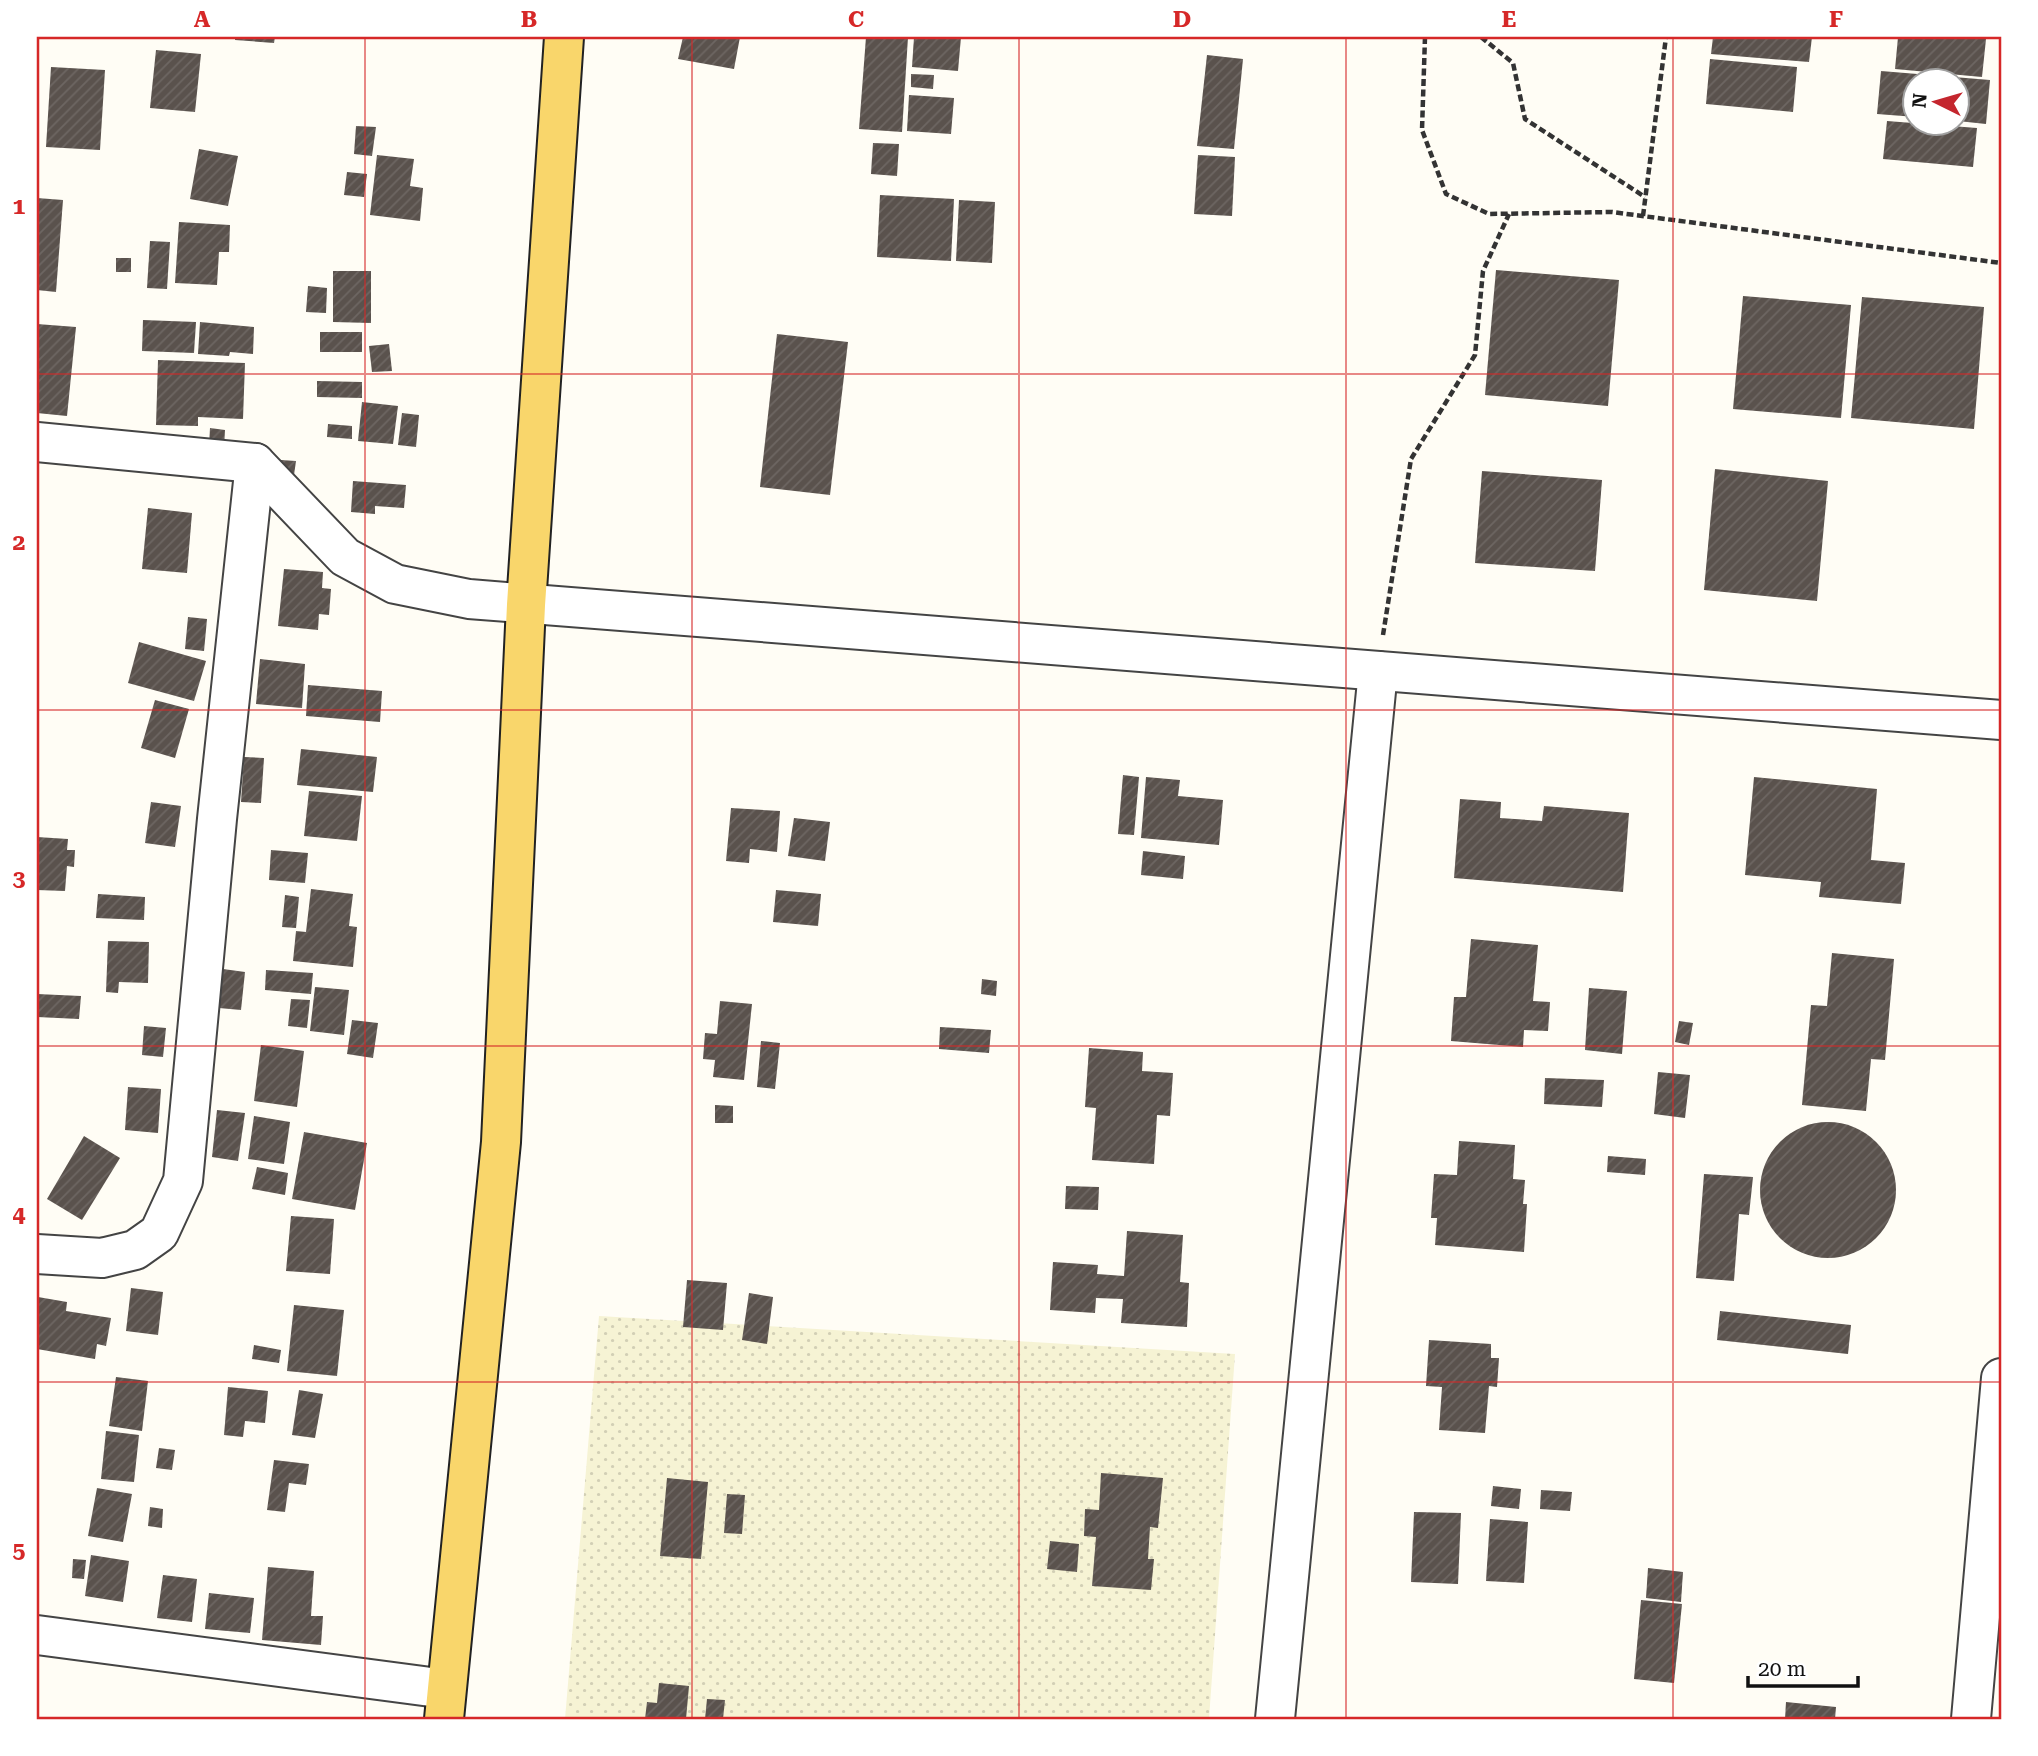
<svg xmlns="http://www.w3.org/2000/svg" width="2038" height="1756" viewBox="0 0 2038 1756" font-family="'Roboto Serif',serif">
	<defs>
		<pattern id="farmland-dots" width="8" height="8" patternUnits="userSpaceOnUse" patternTransform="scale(1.75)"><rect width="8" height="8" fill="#f6f3d4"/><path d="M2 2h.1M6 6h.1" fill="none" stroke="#d2cfb5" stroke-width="1.8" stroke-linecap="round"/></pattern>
		<pattern id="building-hatch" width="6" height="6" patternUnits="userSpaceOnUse" patternTransform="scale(1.75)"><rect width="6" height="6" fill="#5a524d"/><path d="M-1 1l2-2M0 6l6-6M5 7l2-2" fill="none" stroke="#6d6662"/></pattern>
	</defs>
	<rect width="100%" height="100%" fill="#fffdf5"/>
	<path fill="url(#farmland-dots)" d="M599 1316 1235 1354 1209 1719H565Z"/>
	<g fill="url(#building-hatch)">
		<path d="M235 37H275L274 43 235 40Z"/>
		<path d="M683 37H740L734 69 678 59Z"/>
		<path d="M866 37H908L902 132 859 129Z"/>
		<path d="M914 37H961L958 71 912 67Z"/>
		<path d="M1713 37H1812L1809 62 1711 54Z"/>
		<path d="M1898 37 1986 39 1982 77 1895 69Z"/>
		<path d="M156 50 201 54 195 112 150 108Z"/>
		<path d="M1207 55 1243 59 1234 149 1197 146Z"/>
		<path d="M1710 59 1797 67 1793 112 1706 104Z"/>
		<path d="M51 67 105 70 100 150 46 147Z"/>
		<path d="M1881 71 1990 80 1986 124 1958 121V80H1916V117L1877 114Z"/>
		<path d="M911 74 934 75 933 89 911 87Z"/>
		<path d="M909 95 954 98 951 134 907 131Z"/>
		<path d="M1887 121 1977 128 1973 167 1883 159Z"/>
		<path d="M356 126 376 127 372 156 354 154Z"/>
		<path d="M873 143 899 144 897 176 871 174Z"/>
		<path d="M199 149 238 156 228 206 190 199Z"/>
		<path d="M377 155 414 159 410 186 423 188 420 221 370 215Z"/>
		<path d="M1198 155 1235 157 1232 216 1194 214Z"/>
		<path d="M347 172 367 174 364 197 344 195Z"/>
		<path d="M880 195 954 199 951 261 877 257Z"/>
		<path d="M37 198 63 200 56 292 37 290Z"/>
		<path d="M959 200 995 202 992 263 956 261Z"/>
		<path d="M179 222 230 225 229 252H219L217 285 175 283Z"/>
		<path d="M150 241 170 242 167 289 147 288Z"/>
		<rect x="116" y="258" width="15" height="14"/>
		<path d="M1496 270 1619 280 1608 406 1485 395Z"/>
		<path d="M333 271H371V323L333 322Z"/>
		<path d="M308 286 327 288 326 313 306 312Z"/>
		<path d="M1743 296 1851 305 1841 418 1733 409Z"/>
		<path d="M1862 297 1984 307 1974 429 1851 418Z"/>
		<path d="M143 320 196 322 194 353 142 351Z"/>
		<path d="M200 322 254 327 253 354 230 352 229 356 198 354Z"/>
		<path d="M37 324 76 327 67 416 37 413Z"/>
		<rect x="320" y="332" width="42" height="20"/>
		<path d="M777 334 848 342 830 495 760 487Z"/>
		<path d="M389 344 392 371 372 372 369 346Z"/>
		<path d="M158 360 245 363 243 419 198 417V426L156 425Z"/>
		<path d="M317 381 362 382V398L317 397Z"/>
		<path d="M362 402 398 406 393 444 358 441Z"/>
		<path d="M402 413 419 415 416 447 398 445Z"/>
		<path d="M328 424 352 426V439L327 437Z"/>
		<path d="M210 428 225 430 224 448 209 446Z"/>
		<path d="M281 460 296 461 293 482 278 480Z"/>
		<path d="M1715 469 1828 481 1817 601 1704 590Z"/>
		<path d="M1482 471 1602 480 1595 571 1475 563Z"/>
		<path d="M353 481 406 485 404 508 375 506V514L351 512Z"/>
		<path d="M148 508 192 513 187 573 142 569Z"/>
		<path d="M284 569 323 572 322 588 331 589 329 615 319 614 318 630 278 626Z"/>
		<path d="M188 617 207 619 204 651 185 649Z"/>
		<path d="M139 642 206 661 194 701 128 683Z"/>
		<path d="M260 659 305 664 302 708 256 704Z"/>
		<path d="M308 685 382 691 380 722 306 716Z"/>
		<path d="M155 700 189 709 175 758 141 748Z"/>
		<path d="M301 749 377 757 373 792 297 785Z"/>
		<path d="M244 757 264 758 261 803 241 802Z"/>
		<path d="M1123 775 1139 777 1134 835 1118 834Z"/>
		<path d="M1146 777 1180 780 1178 796 1223 800 1219 845 1141 838Z"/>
		<path d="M1754 777 1877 789 1871 860 1905 863 1901 904 1819 897 1821 882 1745 875Z"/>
		<path d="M309 791 362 796 357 841 304 836Z"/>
		<path d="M1460 799 1501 802 1500 818 1542 821 1544 806 1629 813 1623 892 1454 878Z"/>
		<path d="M151 802 181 806 175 847 145 843Z"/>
		<path d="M731 808 780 811 777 852 750 849 749 863 726 861Z"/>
		<path d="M794 818 830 822 825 861 788 856Z"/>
		<path d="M37 837 68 839 67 850H75L74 867 67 866 65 891 37 890Z"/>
		<path d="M271 850 308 853 305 883 269 880Z"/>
		<path d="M1143 851 1185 856 1183 879 1141 875Z"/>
		<path d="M311 889 353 894 349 926 357 927 353 967 293 961 296 931 306 932Z"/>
		<path d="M776 890 821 894 818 926 773 922Z"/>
		<path d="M98 894 145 897 144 920 96 918Z"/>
		<path d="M285 895 299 897 296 928 282 927Z"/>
		<path d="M1471 939 1538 945 1533 1001 1550 1002 1548 1031 1524 1030 1523 1047 1451 1041 1454 997H1466Z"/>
		<path d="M108 941 149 942 148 983 119 982 118 993 106 992Z"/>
		<path d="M1832 953 1894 959 1885 1060 1871 1059 1866 1111 1802 1105 1811 1005 1827 1006Z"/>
		<path d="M223 969 245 972 241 1010 219 1008Z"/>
		<path d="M266 970 313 973 311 994 265 990Z"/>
		<path d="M982 979 997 981 996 996 981 994Z"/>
		<path d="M315 987 349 990 344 1035 310 1031Z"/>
		<path d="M1589 988 1627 991 1622 1054 1585 1050Z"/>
		<path d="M37 994 81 996 79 1019 37 1017Z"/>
		<path d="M291 999 310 1000 307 1028 288 1026Z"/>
		<path d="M720 1001 752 1004 744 1080 713 1077 715 1060 703 1059 705 1033 717 1034Z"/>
		<path d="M352 1020 378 1023 373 1058 347 1054Z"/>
		<path d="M1679 1021 1693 1023 1689 1045 1675 1042Z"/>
		<path d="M144 1026 166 1028 163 1057 142 1055Z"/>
		<path d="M940 1027 991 1030 989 1053 939 1049Z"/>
		<path d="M761 1041 780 1043 775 1089 757 1087Z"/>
		<path d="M261 1045 304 1051 297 1107 254 1101Z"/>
		<path d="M1089 1048 1143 1052 1142 1071 1173 1073 1170 1116 1157 1115 1154 1164 1092 1160 1096 1108 1085 1107Z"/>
		<path d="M1658 1072 1690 1075 1685 1118 1654 1114Z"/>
		<path d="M1545 1078 1604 1080 1602 1107 1544 1104Z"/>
		<path d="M128 1087 161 1089 158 1133 125 1130Z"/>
		<path d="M715 1105 733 1106V1123H715Z"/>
		<path d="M217 1110 245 1113 238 1161 212 1157Z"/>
		<path d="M254 1116 290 1122 284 1164 248 1159Z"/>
		<circle cx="1828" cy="1190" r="68"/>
		<path d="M304 1132 367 1143 355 1210 292 1199Z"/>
		<path d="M84 1136 120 1158 82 1220 47 1199Z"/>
		<path d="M1459 1141 1515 1145 1513 1179 1525 1180 1523 1204H1527L1524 1252 1435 1245 1437 1218H1431L1434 1174 1457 1175Z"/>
		<path d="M1608 1156 1646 1159 1645 1175 1607 1172Z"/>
		<path d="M257 1167 288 1173 285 1195 252 1189Z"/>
		<path d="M1704 1174 1753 1177 1749 1215 1739 1214 1734 1281 1696 1278Z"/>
		<path d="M1066 1186 1099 1187 1098 1210 1065 1209Z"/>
		<path d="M291 1216 334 1219 330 1274 286 1271Z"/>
		<path d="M1127 1231 1183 1235 1180 1282 1189 1283 1187 1327 1121 1323 1123 1299 1096 1298 1095 1313 1050 1310 1053 1262 1098 1265 1097 1274 1124 1276Z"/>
		<path d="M687 1280 727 1283 723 1330 683 1327Z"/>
		<path d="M131 1288 163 1292 158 1335 126 1331Z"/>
		<path d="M749 1293 773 1297 767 1344 742 1340Z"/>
		<path d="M38 1297 67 1302 66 1311 111 1318 106 1346 97 1344 95 1359 37 1349Z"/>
		<path d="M294 1305 344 1310 337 1376 287 1371Z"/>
		<path d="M1720 1311 1851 1325 1848 1354 1717 1340Z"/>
		<path d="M1429 1340 1491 1344V1358H1499L1497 1387 1489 1386 1485 1433 1439 1430 1442 1387 1426 1386Z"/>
		<path d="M254 1345 281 1350 279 1363 252 1359Z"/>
		<path d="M116 1377 148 1381 142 1431 109 1426Z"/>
		<path d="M228 1387 268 1391 265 1423 245 1421 243 1437 224 1435Z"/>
		<path d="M299 1390 323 1394 315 1438 292 1435Z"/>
		<path d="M106 1431 139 1435 134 1482 101 1479Z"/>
		<path d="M159 1448 175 1450 172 1470 156 1468Z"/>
		<path d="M274 1460 309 1464 306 1485 289 1483 285 1512 267 1510Z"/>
		<path d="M1101 1473 1163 1478 1158 1528 1150 1527 1148 1559H1154L1151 1590 1092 1586 1096 1537 1084 1536 1085 1509 1099 1510Z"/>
		<path d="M667 1478 708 1482 701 1559 660 1556Z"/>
		<path d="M1493 1486 1521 1489 1519 1509 1491 1506Z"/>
		<path d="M97 1488 132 1494 123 1542 88 1536Z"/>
		<path d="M1541 1490 1572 1492 1570 1511 1540 1509Z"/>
		<path d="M727 1494 745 1495 742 1534 724 1533Z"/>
		<path d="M150 1507 163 1509 162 1528 148 1526Z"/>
		<path d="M1414 1512 1461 1513 1458 1584 1411 1582Z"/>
		<path d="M1490 1519 1528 1522 1524 1583 1486 1581Z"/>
		<path d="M1050 1541 1079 1544 1077 1572 1047 1569Z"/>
		<path d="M91 1555 129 1561 123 1602 85 1596Z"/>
		<path d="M73 1559 86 1560 84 1579 72 1578Z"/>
		<path d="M268 1567 314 1571 311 1616H323L321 1645 262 1640Z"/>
		<path d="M1648 1568 1683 1572 1681 1602 1646 1598Z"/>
		<path d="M163 1575 197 1579 192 1622 157 1618Z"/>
		<path d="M209 1593 254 1598 250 1633 205 1629Z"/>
		<path d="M1641 1600 1682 1604 1674 1683 1634 1679Z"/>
		<path d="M659 1683 689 1686 686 1719H645L647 1702 657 1703Z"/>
		<path d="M707 1699 725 1700 723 1719H705Z"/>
		<path d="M1786 1702 1836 1707 1835 1719H1785Z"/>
	</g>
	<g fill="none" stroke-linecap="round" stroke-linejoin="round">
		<g stroke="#444" stroke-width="42">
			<g id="minor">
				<path d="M37 442 255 463 345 557 395 584 469 599 2001 720"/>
				<path d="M37 1254 102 1258 135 1250 159 1233 183 1181 217 819 255 463"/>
				<path d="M37 1635 446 1689"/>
				<path d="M1275 1719 1378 671"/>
				<path d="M1971 1719 2001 1378"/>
			</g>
		</g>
		<g stroke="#222" stroke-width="42">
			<path id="major" d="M444 1719 501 1142 526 605 564 37"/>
		</g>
		<g stroke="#333" stroke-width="4.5" stroke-dasharray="7 3.5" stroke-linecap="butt">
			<path d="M1425 37 1422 130 1446 194 1489 214 1612 212 2001 263"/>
			<path d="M1481 37 1513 63 1525 119 1645 197"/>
			<path d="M1643 216 1666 37"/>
			<path d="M1383 635 1411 459 1475 355 1483 271 1509 214"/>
		</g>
		<use href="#minor" stroke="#fff" stroke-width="38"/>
		<use href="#major" stroke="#f9d66b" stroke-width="38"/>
	</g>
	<path fill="none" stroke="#d62828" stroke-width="2" stroke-opacity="0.55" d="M365 37V1719M692 37V1719M1019 37V1719M1346 37V1719M1673 37V1719M37 374H2001M37 710H2001M37 1046H2001M37 1382H2001"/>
	<rect width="2038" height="1756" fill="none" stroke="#ffffff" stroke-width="77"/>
	<g transform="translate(1936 102) rotate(275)"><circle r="33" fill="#ffffff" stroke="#a0a0a0" stroke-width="2"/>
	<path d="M0-5L12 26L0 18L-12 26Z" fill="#c4262e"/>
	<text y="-10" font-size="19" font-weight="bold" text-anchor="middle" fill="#111111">N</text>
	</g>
	<path d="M1748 1676v10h110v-10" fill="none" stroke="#111111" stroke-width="3.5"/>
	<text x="1758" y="1676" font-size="21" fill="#111111" stroke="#ffffff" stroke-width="5" paint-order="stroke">20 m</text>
	<rect x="38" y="38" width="1962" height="1680" fill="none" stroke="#d62828" stroke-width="2.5"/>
	<g font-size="23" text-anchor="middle" font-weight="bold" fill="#d62828">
		<text x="202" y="27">A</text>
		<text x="529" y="27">B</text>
		<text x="856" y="27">C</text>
		<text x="1182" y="27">D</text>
		<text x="1509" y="27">E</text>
		<text x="1836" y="27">F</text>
		<text x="19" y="214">1</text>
		<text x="19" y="550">2</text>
		<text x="19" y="886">3</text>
		<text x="19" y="1222">4</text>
		<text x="19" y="1558">5</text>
	</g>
</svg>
